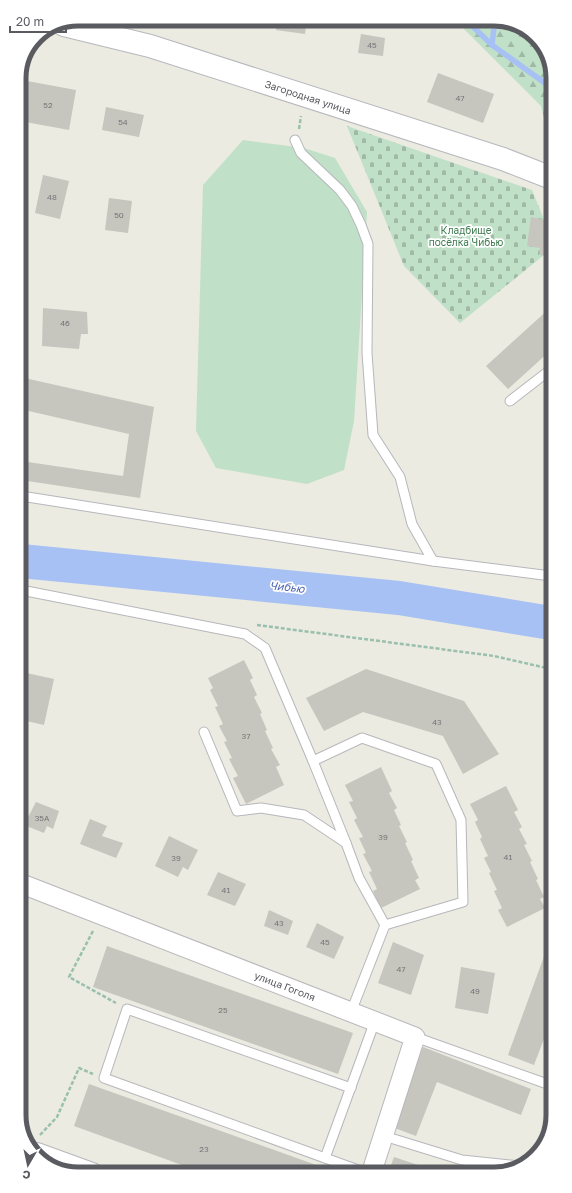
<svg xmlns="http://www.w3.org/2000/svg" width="572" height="1193" viewBox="0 0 572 1193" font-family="'Golos Text',sans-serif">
	<defs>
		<pattern id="forest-firs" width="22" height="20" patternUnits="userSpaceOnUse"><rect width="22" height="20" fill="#c0e0c8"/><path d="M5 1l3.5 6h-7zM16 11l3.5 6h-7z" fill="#9fb9a6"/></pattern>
		<pattern id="cemetery-stones" width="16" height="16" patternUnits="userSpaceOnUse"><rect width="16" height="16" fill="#c0e0c8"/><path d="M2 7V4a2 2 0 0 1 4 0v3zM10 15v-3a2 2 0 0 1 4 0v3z" fill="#9fb9a6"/></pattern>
	</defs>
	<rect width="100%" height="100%" fill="#ebebe1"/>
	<path fill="url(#forest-firs)" d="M454 19H498L530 31 549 56V137L541 106Z"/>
	<path fill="url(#cemetery-stones)" d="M347 126 532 190 549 232V251L460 323 404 266Z"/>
	<path fill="#c0e0c8" d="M243 140 304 148 335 158 367 212 354 421 344 470 307 484 216 468 196 431 203 185Z"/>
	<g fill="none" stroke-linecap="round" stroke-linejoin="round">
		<g stroke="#a8c1f4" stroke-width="5.5">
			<path d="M465 19 492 45 549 86"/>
			<path d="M492 45 495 19"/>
		</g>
		<path stroke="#a8c1f4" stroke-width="34" d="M21 561 399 598 551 623"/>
	</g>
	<g fill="#c6c5be">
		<path d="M277 19H307L305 34 276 30Z"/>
		<path d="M361 34 385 38 383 56 358 53Z"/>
		<path d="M438 73 494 94 483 123 427 102Z"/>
		<path d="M27 81 76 90 69 130 20 121Z"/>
		<path d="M106 107 144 115 139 137 102 130Z"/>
		<path d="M43 175 69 181 60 219 35 213Z"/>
		<path d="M109 198 132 201 128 233 105 230Z"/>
		<path d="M20 205H28L24 292H20Z"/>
		<path d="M531 217 549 221V256L539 255 540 248 527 246Z"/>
		<path d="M43 308 87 312 88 334H81L79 349 42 346Z"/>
		<path d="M550 308V351L508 389 486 366Z"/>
		<path d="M20 377 154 407 140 498 21 480V461L123 476 129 434 20 409Z"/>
		<path d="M244 660 253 678 250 680 257 695 254 697 262 713 260 714 267 730 265 731 273 748 271 749 280 765 276 767 284 785 246 804 233 778 238 776 229 759 232 758 224 742 227 741 219 726 223 724 215 707 218 706 210 690 213 688 208 678Z"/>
		<path d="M366 669 464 701 499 754 463 774 443 736 363 712 324 731 306 698Z"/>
		<path d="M22 672 54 679 44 725 22 720Z"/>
		<path d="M381 767 392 791 389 793 397 808 394 810 401 825 399 826 407 842 405 843 413 860 411 861 419 878 415 880 420 889 381 908 373 891 377 889 369 872 372 871 363 854 366 853 359 838 363 837 354 820 357 818 349 802 353 801 345 785Z"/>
		<path d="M506 786 518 810 514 812 522 827 519 829 527 844 524 845 532 861 530 862 538 879 536 880 544 897 540 899 545 908 507 927 498 910 502 908 494 891 497 890 489 873 491 872 484 858 488 856 480 839 482 837 475 822 478 820 470 804Z"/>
		<path d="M36 802 59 811 53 829 47 826 44 833 24 825Z"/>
		<path d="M90 819 107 826 102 836 123 843 116 858 80 844Z"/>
		<path d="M169 836 198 850 188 870 183 867 178 877 155 866Z"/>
		<path d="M218 872 246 884 235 906 207 895Z"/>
		<path d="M269 910 293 921 288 935 264 926Z"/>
		<path d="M317 923 344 937 334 959 306 947Z"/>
		<path d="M550 940 552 941 553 1015 534 1065 508 1055Z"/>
		<path d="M393 942 424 955 411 995 378 983Z"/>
		<path d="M107 946 353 1033 338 1074 93 987Z"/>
		<path d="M461 967 495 973 488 1014 455 1008Z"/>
		<path d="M423 1047 531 1089 521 1115 437 1082 416 1136 392 1127Z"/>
		<path d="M89 1084 333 1171 204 1173 74 1126Z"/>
		<path d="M394 1157 433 1170 389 1171Z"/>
	</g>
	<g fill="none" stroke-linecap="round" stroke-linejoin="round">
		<g stroke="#b7b7bc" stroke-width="11">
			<g id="service">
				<path d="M295 140 301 153 340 190 352 206 361 225 368 244 367 353 373 435 400 477 412 524 433 561"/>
				<path d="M510 401 550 370"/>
				<path d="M21 496 433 561 551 576"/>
				<path d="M21 590 245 634 265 648 313 761 362 738 436 764 461 820 463 902 385 925"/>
				<path d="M204 732 237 811 261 808 304 815 346 843 359 878 385 925 351 1012"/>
				<path d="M313 761 346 843"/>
				<path d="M415 1037 553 1086"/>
				<path d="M351 1088 127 1009 104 1078 361 1171"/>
				<path d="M384 1136 462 1160 520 1166"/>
				<path d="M325 1158 375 1021"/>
			</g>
		</g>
		<g stroke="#b7b7bc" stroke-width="21">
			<path id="minor" d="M22 884 415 1037 372 1171"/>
		</g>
		<g stroke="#b7b7bc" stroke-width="24">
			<path id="tertiary" d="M37 1154 92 1174"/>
		</g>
		<g stroke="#b7b8be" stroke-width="24">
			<path id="secondary" d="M64 25 150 46 503 159 549 177"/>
		</g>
		<g stroke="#9ac0ad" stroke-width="2.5" stroke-dasharray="4 2" stroke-linecap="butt">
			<path d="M139 19 155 23"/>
			<path d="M299 129 301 116"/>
			<path d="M257 625 494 656 551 669"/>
			<path d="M93 931 69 977 116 1003"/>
			<path d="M40 1135 57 1117 79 1068 93 1074"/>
			<path d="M111 1167 129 1173"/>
		</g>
		<use href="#service" stroke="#fff" stroke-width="9"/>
		<use href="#minor" stroke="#fff" stroke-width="19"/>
		<use href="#tertiary" stroke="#fff" stroke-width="22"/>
		<use href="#secondary" stroke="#fff" stroke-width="22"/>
	</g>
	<g text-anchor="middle" stroke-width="3.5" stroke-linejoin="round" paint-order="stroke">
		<g font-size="8" fill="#757678">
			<text x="372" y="48">45</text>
			<text x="460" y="101">47</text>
			<text x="48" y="108">52</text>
			<text x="123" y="125">54</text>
			<text x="52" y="200">48</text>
			<text x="119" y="218">50</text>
			<text x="65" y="326">46</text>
			<text x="437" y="725">43</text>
			<text x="246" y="739">37</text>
			<text x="42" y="821">35А</text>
			<text x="383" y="840">39</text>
			<text x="508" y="860">41</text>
			<text x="176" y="861">39</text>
			<text x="226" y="893">41</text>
			<text x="279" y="926">43</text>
			<text x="325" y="945">45</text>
			<text x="401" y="972">47</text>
			<text x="475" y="994">49</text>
			<text x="223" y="1013">25</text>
			<text x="204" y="1152">23</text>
		</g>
		<g font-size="10" fill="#5a5b60" stroke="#fff">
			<text transform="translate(308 97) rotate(18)" y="4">Загородная улица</text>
			<text transform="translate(285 986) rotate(21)" y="4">улица Гоголя</text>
		</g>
		<g font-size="10" fill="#3e7b4f" stroke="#fff">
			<text x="466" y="234">Кладбище<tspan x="466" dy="12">посёлка Чибью</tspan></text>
		</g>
		<g font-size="11" font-style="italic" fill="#4f68b3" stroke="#fff">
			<text transform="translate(287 587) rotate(6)" y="4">Чибью</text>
		</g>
	</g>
	<path d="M0 0H572V1193H0ZM78 26H494A52 52 0 0 1 546 78V1115A52 52 0 0 1 494 1167H78A52 52 0 0 1 26 1115V78A52 52 0 0 1 78 26Z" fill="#fff" fill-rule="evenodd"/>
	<path fill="none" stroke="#5a5b60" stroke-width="5" d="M78 26H494A52 52 0 0 1 546 78V1115A52 52 0 0 1 494 1167H78A52 52 0 0 1 26 1115V78A52 52 0 0 1 78 26Z"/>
	<g transform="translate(28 1165) rotate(189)" stroke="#ffffff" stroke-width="3" paint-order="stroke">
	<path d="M0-3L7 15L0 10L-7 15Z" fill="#5a5b60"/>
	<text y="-6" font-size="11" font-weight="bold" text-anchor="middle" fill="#5a5b60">С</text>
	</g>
	<path d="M10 26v6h56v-6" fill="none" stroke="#5a5b60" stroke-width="2"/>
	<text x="16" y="26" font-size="12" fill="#5a5b60" stroke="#ffffff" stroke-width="3" paint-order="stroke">20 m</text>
</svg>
